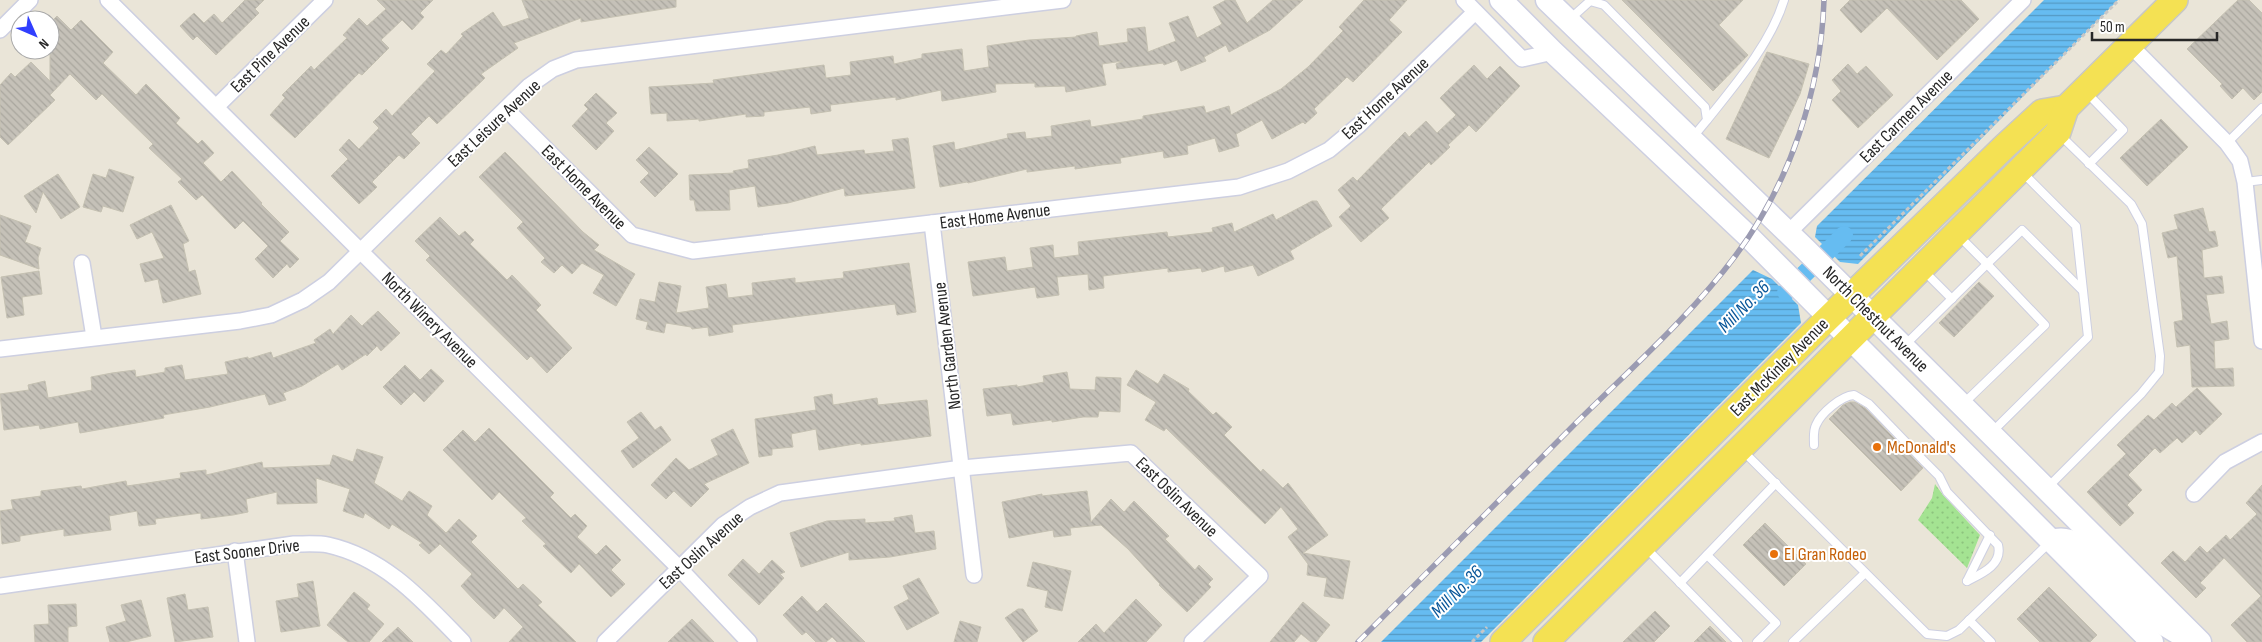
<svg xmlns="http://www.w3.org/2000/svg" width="2262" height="642" viewBox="0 0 2262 642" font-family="'Sofia Sans Condensed',sans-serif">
	<defs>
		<pattern id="grass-dots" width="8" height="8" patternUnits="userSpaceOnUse" patternTransform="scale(1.25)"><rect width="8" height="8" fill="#a4e392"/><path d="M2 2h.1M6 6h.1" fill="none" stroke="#8dc37e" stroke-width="1.8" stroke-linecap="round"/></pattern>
		<pattern id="water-rules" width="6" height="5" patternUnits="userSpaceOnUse" patternTransform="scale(1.25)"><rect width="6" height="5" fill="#66bcf1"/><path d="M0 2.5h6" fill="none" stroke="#5499c3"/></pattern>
		<pattern id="building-back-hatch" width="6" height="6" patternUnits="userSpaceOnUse" patternTransform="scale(1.25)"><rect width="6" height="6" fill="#c5c1b8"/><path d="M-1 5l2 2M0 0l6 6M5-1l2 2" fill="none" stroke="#a9a69e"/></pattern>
	</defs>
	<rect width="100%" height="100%" fill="#eae5d8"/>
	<path fill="url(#grass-dots)" d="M1935 484 1943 495 1980 535 1967 568 1918 520 1932 498Z"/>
	<g fill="url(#water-rules)">
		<path d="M2044 0H2118L1858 264 1840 262 1815 237 1817 226Z"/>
		<path d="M1753 270 1772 279 1798 305 1801 323 1481 642H1381Z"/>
	</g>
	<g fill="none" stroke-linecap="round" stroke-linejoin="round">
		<path stroke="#66bcf1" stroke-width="18" d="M1786 292 1844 235"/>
	</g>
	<g fill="url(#building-back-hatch)" stroke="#c5c1b2">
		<path d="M245 0H264L255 9 259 13 216 55 197 36 193 40 180 26 194 13 204 23 214 14 222 23Z"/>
		<path d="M377 0H433L420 13 424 17 412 30 402 20 381 40 389 48 362 75 359 73 295 138 270 115 285 98 282 95 311 66 314 70 347 38 343 35 359 18 367 26 386 9Z"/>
		<path d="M522 0H676V7L581 22V18L514 43 518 48 481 74 485 78 437 124 429 116 411 134 420 143 404 159 399 155 372 182 377 187 359 204 331 176 348 159 339 150 349 139 359 149 379 128 373 122 386 109 392 116 435 71 427 64 441 50 446 54 463 36 461 34 493 12 503 27 529 18Z"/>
		<path d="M1226 0H1235L1247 23 1273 0H1303L1270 30 1229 52 1226 45 1204 57 1206 61 1181 71 1177 60 1164 65 1163 63 1117 69 1116 64 1123 61 1102 64 1106 85 1066 92 1065 86 1035 87V83L995 84 996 92 942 101 941 90 896 100V97L830 105 831 111 811 114 810 107 764 112V116L746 117V114L699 121V119L667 121V113L651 114 649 87 714 83 713 80 824 65 826 78 851 75 850 62 893 56 894 64 922 58V54L962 49 964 71 989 67 987 46 1029 40 1076 37V36L1097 32 1099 46 1128 42 1127 29 1145 27 1148 52 1176 41 1169 23 1188 16 1197 38 1222 24 1213 7Z"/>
		<path d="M1364 0H1407L1389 20 1402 32 1353 82 1347 77 1314 109 1317 113 1305 124 1303 122 1272 139 1262 120 1236 134 1239 146 1219 152 1215 138 1187 146 1188 154 1164 158 1163 151 1120 158 1121 163 1102 165 1075 169V166L1027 172V169L968 183 967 182 940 187 933 146 954 142 955 150 1008 138 1007 134 1025 132 1026 139 1052 136 1051 126 1090 120 1091 127 1143 119V116L1204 106 1206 113 1229 106 1231 115 1281 89 1308 67 1343 31 1339 27Z"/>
		<path d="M1622 0H1743L1719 25 1748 55 1713 91Z"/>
		<path d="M1850 0H1961L1979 19 1937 60 1887 8 1861 33 1840 10Z"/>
		<path d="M2238 0H2249L2262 13V92L2254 100 2243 88 2232 99 2220 86 2222 84 2187 49Z"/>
		<path d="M57 16 71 30 81 20 113 52 103 63 136 95 146 84 180 118 176 123 198 144 202 140 214 153 203 163 221 182 232 171 262 203 261 204 289 232 280 241 299 259 290 268 287 264 273 278 255 259 268 246 243 221 235 229 202 195 196 200 178 182 182 179 149 148 153 144 102 94 96 100 70 74 50 95 55 100 8 145 0 137V85L11 73 15 77 31 62 50 81V23Z"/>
		<path d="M1767 52 1809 64 1800 94 1769 158 1726 139Z"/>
		<path d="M1848 64 1857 74 1866 66 1893 95 1858 128 1832 100 1841 91 1832 80Z"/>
		<path d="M1474 65 1487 79 1500 66 1520 86 1476 132 1469 125 1448 145 1450 147 1431 165 1429 162 1381 209 1389 218 1361 242 1339 217 1351 206 1338 190 1353 177 1357 181 1405 132 1409 137 1426 121 1437 133 1456 115 1440 98Z"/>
		<path d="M596 93 617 113 606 123 614 131 596 150 572 126 588 109 584 105Z"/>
		<path d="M2161 119 2188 147 2147 186 2120 158Z"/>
		<path d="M908 138 915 188 845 196 844 188 788 203 758 207 755 186 729 190 730 210 696 211 694 200H690L689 175 734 173 733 171 749 168 748 160 778 155 815 146 817 155 864 150 865 154 894 151 892 140Z"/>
		<path d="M649 147 678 174 655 197 640 182 649 173 636 160Z"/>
		<path d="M505 152 583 232 599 245 594 250 635 274 616 306 593 293 604 275 582 263 572 274 562 265 554 273 541 262 545 258 517 228 523 222 479 177Z"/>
		<path d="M109 169 134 177 123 212 103 206 101 212 83 207 93 174 106 178Z"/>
		<path d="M58 174 80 207 61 219 43 192 36 213 24 196Z"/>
		<path d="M1312 201H1317L1332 226 1290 251 1294 259 1258 276 1253 265 1225 272 1224 266 1202 272 1201 268 1168 272V268L1103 276 1104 288 1089 290 1088 274 1057 277 1059 295 1037 298 1035 287 973 296 968 262 1005 257 1007 271 1033 267 1030 248 1053 245 1054 258 1079 255 1078 242 1167 232 1168 237 1213 232 1212 228 1232 223 1234 232 1273 214 1276 220Z"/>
		<path d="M171 205 189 241 183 244 189 272 195 270 201 294 163 303 158 279 145 282 140 264 164 258 152 232 137 239 130 225Z"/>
		<path d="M2203 208 2209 232 2215 231 2218 246 2202 250 2204 278 2222 276 2224 293 2206 295 2211 324 2227 321 2229 339 2214 341 2215 369 2233 368 2234 386 2192 387 2190 345 2177 347 2174 322 2183 320 2177 256 2168 258 2162 233 2178 229 2174 215Z"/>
		<path d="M0 215 31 226 25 242 41 248 38 258 39 269 0 255Z"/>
		<path d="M440 217 459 236 465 231 474 240 470 244 507 280 512 275 541 305 536 310 572 348 547 373 531 356 527 360 426 260 430 256 415 241Z"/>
		<path d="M909 263 916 312 897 315 895 304 732 325 733 332 709 336 708 327 692 329 691 327 666 323 664 333 646 329 648 322 636 319 640 299 655 302 659 282 681 286 676 313 709 308 706 287 726 284 728 298 753 295 752 283 795 278V283L844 278 843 272Z"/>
		<path d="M39 271 42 294 22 297 24 315 7 318 1 277Z"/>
		<path d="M1979 282 1994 296 1954 337 1939 323Z"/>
		<path d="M378 311 400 333 381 351 377 346 367 356 366 354 342 370 338 364 302 386 283 393 286 400 269 405 265 394 210 407 163 415 164 418 80 433 78 422 40 429 39 425 4 430 0 394 29 390 28 385 45 381 48 398 92 390 91 377 112 373 135 370 136 377 165 372V368L182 365 185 380 228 374 225 362 248 357V359L271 352 273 358 316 343 314 340 330 329 333 334 351 315 362 326Z"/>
		<path d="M405 365 420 380 431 369 444 381 424 402 414 392 401 405 383 387Z"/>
		<path d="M1136 370 1158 384 1164 374 1189 389 1188 391 1213 415 1216 412 1232 427 1224 435 1261 472 1263 469 1283 488 1288 483 1328 535 1303 553 1350 561 1343 599 1324 596 1327 578 1307 575 1308 564 1288 537 1298 529 1281 507 1265 524 1166 428 1164 431 1145 420 1156 402 1127 385Z"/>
		<path d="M1067 372 1070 389 1095 390 1096 377 1121 378 1120 412 1099 411 1098 417H1083L1052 422V420L1013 425 1011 413 987 416 983 389 1017 385V387L1044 382 1043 376Z"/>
		<path d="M2197 388 2222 414 2200 435 2196 430 2182 443 2177 438 2160 453 2155 448 2128 475 2142 490 2127 505 2134 513 2120 526 2087 492 2126 454 2117 445 2148 415 2154 420 2172 403 2176 407Z"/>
		<path d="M832 394 833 405 877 398 878 405 927 400 931 436 861 445V443L819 450 816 429 791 434 793 447 772 449V455L759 457 755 419 816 410 814 397Z"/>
		<path d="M1850 402H1855L1865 408 1923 468 1901 491 1829 419 1843 405Z"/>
		<path d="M641 412 655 430 661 426 671 440 633 468 621 451 639 438 627 422Z"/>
		<path d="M489 428 554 493 550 497 571 518 575 514 587 526 577 537 596 555 606 545 621 560 611 570 625 584 611 597 579 564 571 573 543 546 546 544 522 521 526 518 499 492 492 500 443 450 463 430 475 442Z"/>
		<path d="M733 429 749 463 704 484 709 489 691 507 674 491 666 499 651 485 676 458 689 470 718 455 711 440Z"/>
		<path d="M357 449 383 457 374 483 402 501 409 491 432 506 427 515 446 533 459 519 477 536 471 542 518 589 523 584 542 602 538 605 576 642H509L523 627 504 608 494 619 476 602 461 586 472 574 440 544 429 554 419 545 422 543 392 524 389 529 365 513 363 518 343 511 350 489 316 478 317 503 277 504V492L246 499 248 512 233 515 201 519V513L155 519 156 524 139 526 137 511 109 516 111 530 64 536V529L20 536V541L2 544 0 511 13 509 11 500 41 496V491L81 486 82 489 126 481 127 486 181 478 180 473 206 470V475L262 462 263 468 330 465 333 455 353 462Z"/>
		<path d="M2262 485V642H2247L2231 625 2261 596 2224 558 2200 583 2206 588 2196 598 2161 563 2173 551 2185 562 2200 546 2207 553 2226 535 2230 540 2257 514 2246 503Z"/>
		<path d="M1087 491 1091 522 1111 499 1124 512 1134 501 1169 536 1165 539 1195 570 1199 565 1213 579 1208 584 1211 587 1187 612 1159 585 1160 584 1128 549 1101 525 1070 528 1071 535 1054 537 1053 530 1009 538 1002 502 1042 494V496Z"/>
		<path d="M912 515 915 533 934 531 936 549 890 557 849 560V552L801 567 790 533 827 521 865 519V523L895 521 894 518Z"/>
		<path d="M1765 523 1806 564 1784 586 1743 545Z"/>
		<path d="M743 559 759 574 772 560 785 572 780 574 784 578 759 605 728 575Z"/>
		<path d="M1033 562 1071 571 1062 611 1045 607 1048 591 1027 586Z"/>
		<path d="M919 578 939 613 907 630 894 607 909 599 903 586Z"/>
		<path d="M313 581 320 626 281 632 276 601 299 597 297 584Z"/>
		<path d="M2049 587 2097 635 2090 642H2040L2017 619Z"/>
		<path d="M354 592 370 605 367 609 384 624 369 642H348L327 625Z"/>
		<path d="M185 594 188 610 208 607 213 637 175 642 167 598Z"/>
		<path d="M802 596 817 612 826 603 865 642H837L832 637 826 642H816L806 632 802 635 783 615Z"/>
		<path d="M1136 599 1162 625 1146 642H1078L1096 624 1104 633Z"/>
		<path d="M141 600 151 636 126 642H110L106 627 126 621 121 605Z"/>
		<path d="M1303 602 1330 625 1316 642H1311L1301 634 1294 642H1270Z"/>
		<path d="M76 604 77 626 68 627V642H35L34 625 49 624 48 605Z"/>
		<path d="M1018 609H1023L1038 631 1023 642 1005 618Z"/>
		<path d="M1655 611 1670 626 1654 642H1623Z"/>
		<path d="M692 619 714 642H668Z"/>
		<path d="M960 621 981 627 977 642H954Z"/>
		<path d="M1710 626 1726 642H1694Z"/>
		<path d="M398 627 413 642H382Z"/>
	</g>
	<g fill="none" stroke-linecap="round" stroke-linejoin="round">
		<g stroke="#cdcfe1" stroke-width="10">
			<g id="lane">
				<path d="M1570 19 1590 1 1604 5 1705 107 1707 120 1693 137"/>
				<path d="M2087 93 2123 130 2089 164"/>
				<path d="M1707 120C1735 85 1771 43 1784 0"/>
				<path d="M2227 143 2262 108"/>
				<path d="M2245 182 2262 180"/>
				<path d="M1958 235 1987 264 2022 230 2082 290"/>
				<path d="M1923 270 1952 299"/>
				<path d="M1904 346 1987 264 2045 325 1963 404"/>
				<path d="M1993 431 2088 337 2076 226 2023 173"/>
				<path d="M1814 445C1814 439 1813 431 1816 425 1821 413 1841 396 1854 395L1869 404 1923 460 1939 476 1947 492 1998 545C2003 565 1981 574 1967 581"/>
				<path d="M1743 451 1927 634 1947 636 1959 630 2049 543"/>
				<path d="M2047 488 2141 394 2159 372 2160 356 2142 224 2131 204 2059 134"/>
				<path d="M1645 547 1738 642"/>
				<path d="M1707 555 1776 623 1757 642"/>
				<path d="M1967 581 1990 535"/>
				<path d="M1680 583 1776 483"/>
				<path d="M1969 620 1991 642"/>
				<path d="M1793 642 1865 573"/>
			</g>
		</g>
		<g stroke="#cdcfe1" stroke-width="18">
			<g id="street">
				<path d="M108 0 679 568 749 642"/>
				<path d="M1464 0 1522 59 1553 52"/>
				<path d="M0 30 30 0"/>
				<path d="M2130 45 2227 143 2240 161 2245 182 2262 341"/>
				<path d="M216 107 325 0"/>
				<path d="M506 109 632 235 693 251 1239 187 1288 171 1329 150 1359 125 1475 12"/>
				<path d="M932 223 974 575"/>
				<path d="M1788 233 2023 0"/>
				<path d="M82 263 94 337"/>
				<path d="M0 349 240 321 271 315 303 300 329 282 529 86 553 69 576 60 1063 0"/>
				<path d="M2194 494 2225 462 2262 442"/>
				<path d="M235 551 247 642"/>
				<path d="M0 586 294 544C305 544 318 543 328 545 386 558 424 602 463 642"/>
				<path d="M605 642 723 525 750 507 780 493 962 468 1131 453 1260 576 1192 642"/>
			</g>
		</g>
		<g stroke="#cdcfe1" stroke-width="25">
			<g id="secondary">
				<path d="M1501 0 1553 52 1749 237 2152 642"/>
				<path d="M1547 0 1806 250 2200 642"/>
				<path d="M2051 541C2065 537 2072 541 2083 549L2152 617 2180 634"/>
			</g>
		</g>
		<g stroke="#c7c7c7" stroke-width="28">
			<g id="primary">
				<path d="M1503 642 1815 331 2004 147 2042 112 2066 108"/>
				<path d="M1546 642 2058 132 2066 108 2175 0"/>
			</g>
		</g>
		<g stroke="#c7c7c7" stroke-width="3" stroke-dasharray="4 2.5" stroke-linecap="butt">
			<path d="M1860 256 2119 0"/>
			<path d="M1472 642 1487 627"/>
		</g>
		<use href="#lane" stroke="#fff" stroke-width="8"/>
		<use href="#street" stroke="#fff" stroke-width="15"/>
		<use href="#secondary" stroke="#fff" stroke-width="22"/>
		<use href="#primary" stroke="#f4e153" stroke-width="25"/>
		<g stroke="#9b9bb2" stroke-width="5.5">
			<path id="rail" d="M1358 642C1429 570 1501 499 1572 427 1627 372 1689 318 1736 255 1790 183 1821 90 1824 0"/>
		</g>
		<use href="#rail" stroke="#fff" stroke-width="4" stroke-dasharray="11" stroke-linecap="butt"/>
	</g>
	<g fill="#e8710a" stroke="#fff" stroke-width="2">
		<circle cx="1877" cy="447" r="5"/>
		<circle cx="1774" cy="554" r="5"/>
	</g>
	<g text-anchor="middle" stroke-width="4" stroke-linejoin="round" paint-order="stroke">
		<g font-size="18" fill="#272727" stroke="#fff">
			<text transform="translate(270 54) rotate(-44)" y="6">East Pine Avenue</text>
			<text transform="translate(1385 98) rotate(-43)" y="6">East Home Avenue</text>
			<text transform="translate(1906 116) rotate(-45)" y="6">East Carmen Avenue</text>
			<text transform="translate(494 123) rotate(-43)" y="6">East Leisure Avenue</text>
			<text transform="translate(584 187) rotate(45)" y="6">East Home Avenue</text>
			<text transform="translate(995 216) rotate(-7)" y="6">East Home Avenue</text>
			<text transform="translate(1876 319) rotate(45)" y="6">North Chestnut Avenue</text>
			<text transform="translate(430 320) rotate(45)" y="6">North Winery Avenue</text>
			<text transform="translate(947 346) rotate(-97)" y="6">North Garden Avenue</text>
			<text transform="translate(1779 367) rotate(-45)" y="6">East McKinley Avenue</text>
			<text transform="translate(1177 497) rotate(44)" y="6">East Oslin Avenue</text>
			<text transform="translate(701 550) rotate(-42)" y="6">East Oslin Avenue</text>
			<text transform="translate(247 551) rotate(-7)" y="6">East Sooner Drive</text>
		</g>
		<g font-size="18" fill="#c56008" stroke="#fff" text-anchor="start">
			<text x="1887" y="453">McDonald's</text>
			<text x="1784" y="560">El Gran Rodeo</text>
		</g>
		<g font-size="19" font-style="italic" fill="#0a5799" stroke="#fff">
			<text transform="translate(1743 306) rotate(-45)" y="7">Mill No. 36</text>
			<text transform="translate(1456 591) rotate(-45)" y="7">Mill No. 36</text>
		</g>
	</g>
	<g transform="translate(35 35) rotate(135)"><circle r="24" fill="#ffffff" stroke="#a9a9a9"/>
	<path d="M0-4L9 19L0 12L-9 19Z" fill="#313ffe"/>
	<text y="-8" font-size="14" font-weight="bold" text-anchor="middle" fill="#272727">N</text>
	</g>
	<path d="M2092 32v8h125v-8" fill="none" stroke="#272727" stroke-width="2.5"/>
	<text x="2100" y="32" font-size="15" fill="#272727" stroke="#ffffff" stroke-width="4" paint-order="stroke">50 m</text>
</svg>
